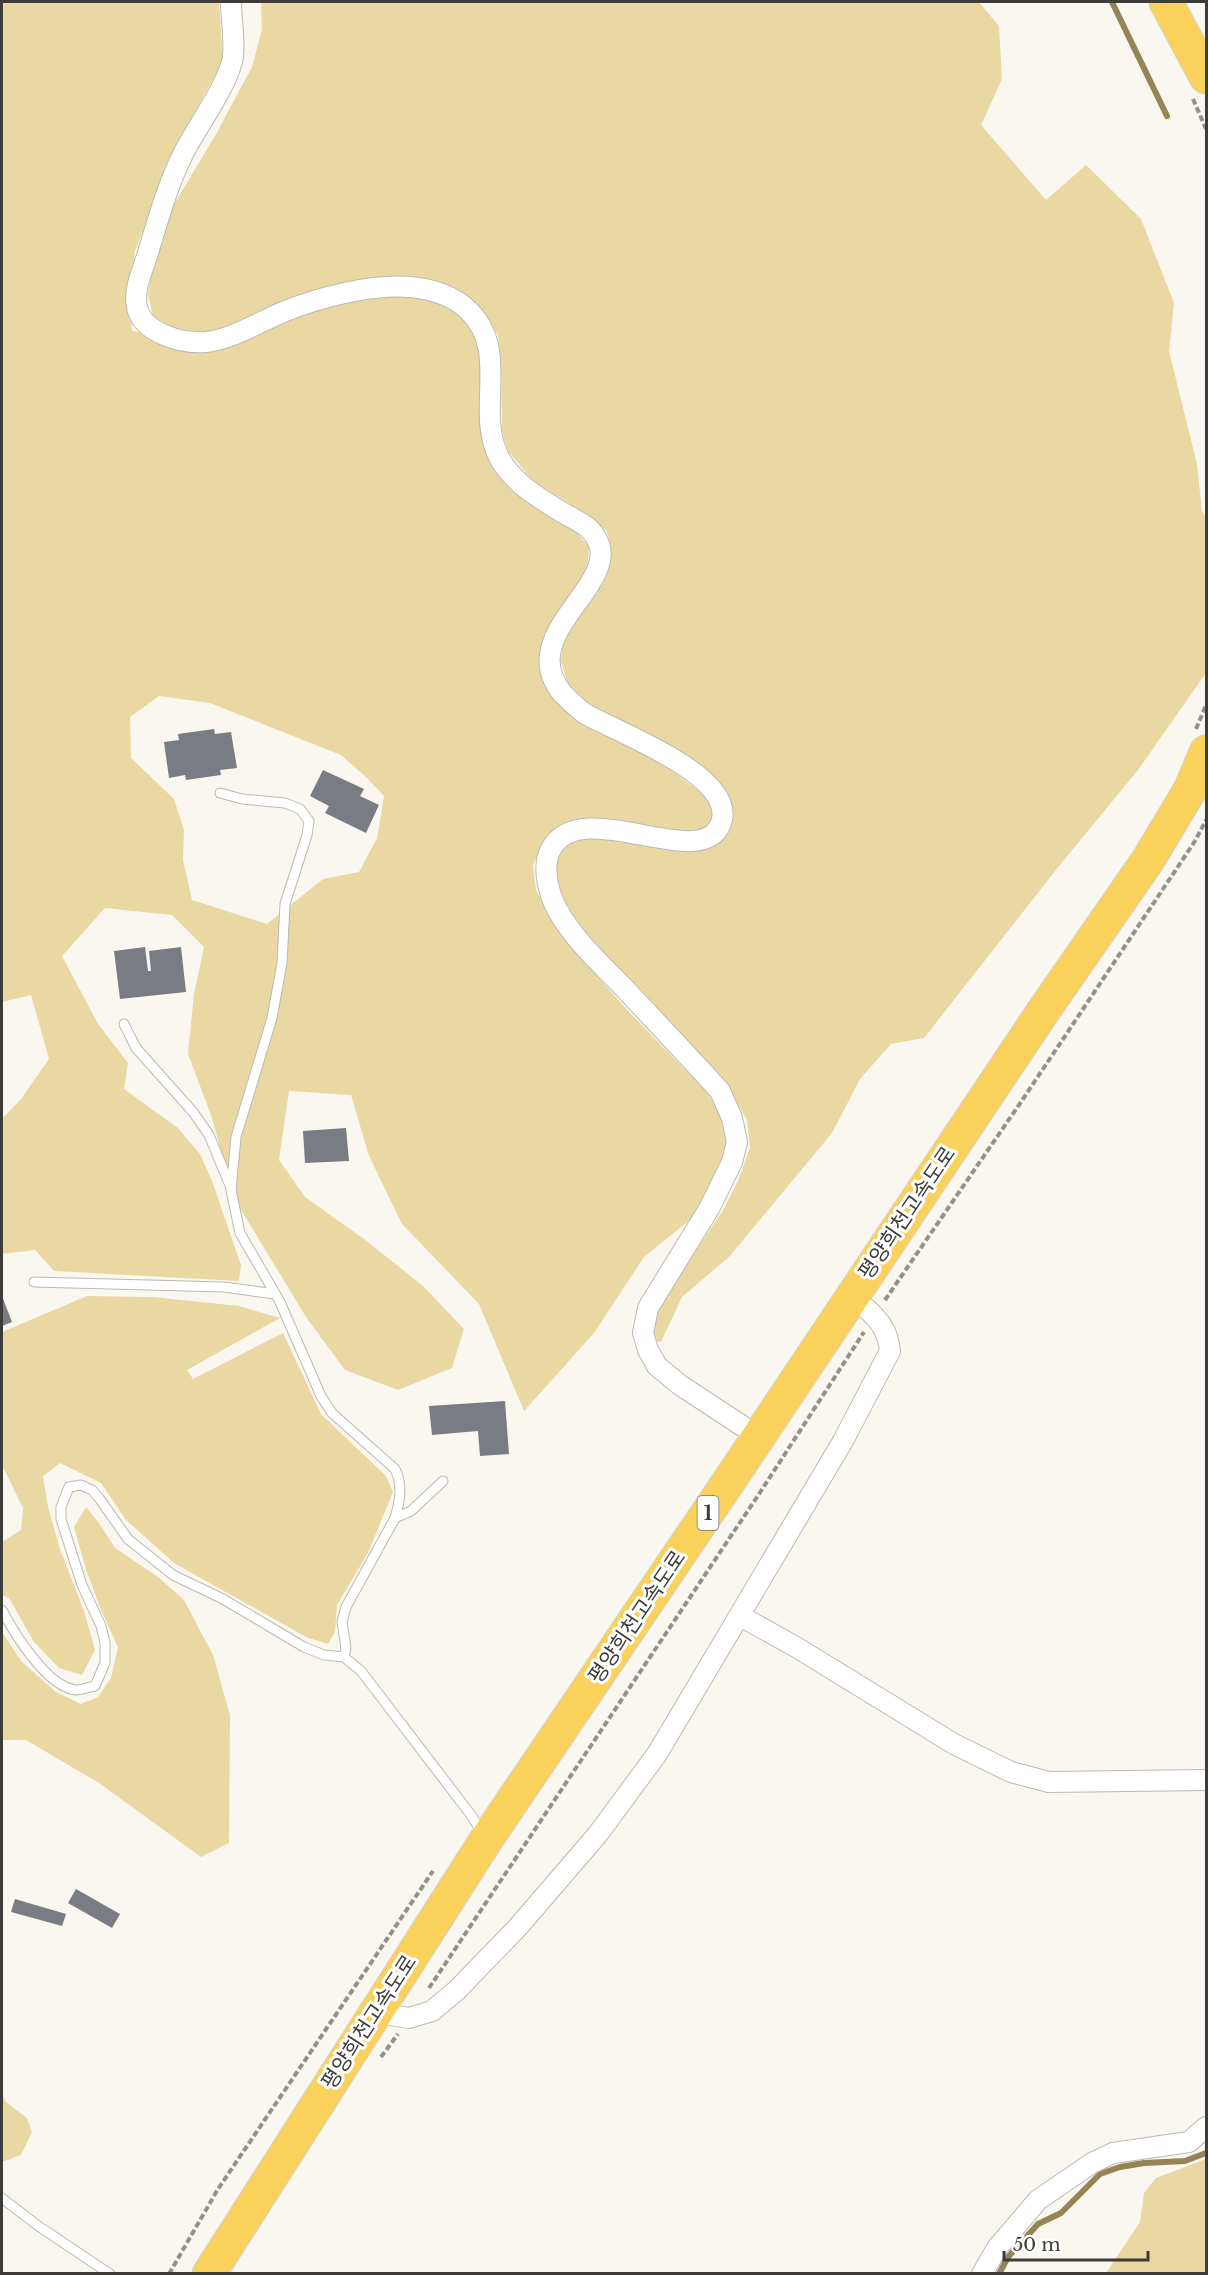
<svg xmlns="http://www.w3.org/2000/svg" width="1208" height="2275" viewBox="0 0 1208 2275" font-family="'Libre Baskerville','Noto Sans KR',serif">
	<rect width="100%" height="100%" fill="#f9f7ef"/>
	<g fill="#ead8a3" fill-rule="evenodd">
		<path d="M2 2H219L223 61 195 112 163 182 135 251 129 293 132 331 144 333 191 352 214 347 293 314 350 299 392 293 427 298 463 316 479 340 484 369 485 438 589 546 587 575 573 597 558 611 544 645 545 681 640 746 704 795 712 809V820L705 829 686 832 595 819 562 825 546 838 533 865 536 890 561 936 631 1014 704 1089 722 1114 730 1142 721 1166 691 1219 644 1257 594 1333 524 1411 479 1304 402 1224 369 1156 351 1095 289 1091 279 1160 305 1197 364 1239 423 1286 464 1329 452 1368 398 1390 345 1370 306 1317 235 1200 211 1115 188 1054 194 994 204 947 172 915 105 908 62 956 98 1024 128 1063 124 1089 178 1128 200 1154 212 1181 241 1265 239 1281 54 1271 35 1250 2 1254V1119L21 1099 49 1059 31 995 2 1002ZM159 696 210 703 341 755 367 778 384 796 377 838 359 872 323 879 267 924 192 900 183 860 184 830 174 799 131 758 130 717Z"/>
		<path d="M261 2H979L999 26 1002 79 981 125 1046 200 1086 165 1141 219 1174 303 1169 351 1197 464 1202 511 1206 517V673L1138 770 1059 866 924 1038 891 1044 860 1079 832 1133 729 1257 682 1297 661 1342 652 1340 655 1316 667 1293 723 1210 738 1181 750 1148 747 1120 732 1094 679 1032 580 930 560 897 554 873 557 855 565 844 589 835 707 849 725 838 731 821 729 802 586 705 568 685 561 661 563 640 606 573 611 545 606 530 578 509 533 481 508 451 502 431 501 359 498 335 480 309 461 293 434 282 241 324 214 333 176 329 153 317 148 294 152 268 171 209 215 136 252 67 262 29Z"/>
		<path d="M87 1296 153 1297 239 1306 280 1318 187 1370 193 1379 283 1333 321 1414 386 1476 393 1492 368 1553 337 1605 335 1632 328 1644 306 1637 174 1563 126 1520 101 1483 60 1463 43 1476 48 1507 60 1549 84 1611 95 1650 82 1675 59 1668 34 1642 9 1598 2 1595V1542L21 1530 23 1508 2 1465V1332Z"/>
		<path d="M86 1507 99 1523 115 1548 158 1577 184 1600 213 1655 230 1715 229 1843 201 1857 99 1783 26 1740H2V1632L22 1662 56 1692 81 1704 98 1697 111 1678 118 1647 101 1610 86 1569 74 1527Z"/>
		<path d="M2 2094 6 2102 27 2118 32 2132 21 2155 2 2162Z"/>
		<path d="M1206 2159V2273H1106L1140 2222 1144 2193 1156 2178Z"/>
	</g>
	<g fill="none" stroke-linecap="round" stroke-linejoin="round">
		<g stroke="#958554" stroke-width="6">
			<path d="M1112 2 1167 116"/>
			<path d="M999 2274 1008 2257 1038 2224 1061 2213 1100 2174 1120 2167 1144 2163 1185 2161 1206 2153"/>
		</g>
	</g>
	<g fill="#7a7c83">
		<path d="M214 729 215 734 231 732 237 768 220 770 221 775 186 780 185 775 169 778 164 742 179 740 178 734Z"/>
		<path d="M323 770 364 789 360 796 379 805 366 833 325 813 329 806 310 796Z"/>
		<path d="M145 947 148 971H151L149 951 181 947 186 992 120 999 114 951Z"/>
		<path d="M346 1128 349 1161 305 1163 303 1131Z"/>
		<path d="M2 1296 12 1322 2 1326Z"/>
		<path d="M505 1401 509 1454 480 1456 478 1431 432 1435 429 1406Z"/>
		<path d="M76 1889 120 1914 112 1928 68 1903Z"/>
		<path d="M15 1899 66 1914 62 1926 11 1912Z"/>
	</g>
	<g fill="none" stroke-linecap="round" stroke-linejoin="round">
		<g stroke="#bbb9b1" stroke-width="11">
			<g id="service">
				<path d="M220 793 242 799 285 803 300 809 309 821 307 835 285 904 282 963 272 1018 236 1137 231 1190 240 1233 280 1302 321 1396 332 1413 395 1469C403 1486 400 1501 395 1518L346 1607 342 1622 346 1648 344 1657"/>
				<path d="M124 1024 136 1048 193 1112 209 1135 231 1188"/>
				<path d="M34 1282 224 1287 275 1294"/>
				<path d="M395 1518 411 1511 443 1481"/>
				<path d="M2 1610C14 1633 47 1687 76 1690 82 1690 89 1687 95 1686L105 1663V1643L101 1626 82 1585 61 1519V1507L69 1487 81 1485 92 1490 99 1498 128 1539 173 1575 223 1599 304 1647 324 1655 344 1657 361 1671 471 1815 482 1832"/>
				<path d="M2 2198 37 2225 110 2274"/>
			</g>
		</g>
		<g stroke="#bbb9b1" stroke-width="22">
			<g id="minor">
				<path d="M231 2C231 19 235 40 233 57 228 86 195 129 182 156 167 187 158 220 148 253 143 269 133 290 137 307 142 333 182 344 206 342 233 339 259 322 283 312 320 297 371 284 410 287 432 289 454 296 469 311 509 350 477 407 497 453 508 480 540 499 565 514 579 522 593 527 599 544 615 588 514 637 563 694 569 700 577 708 584 713 613 731 738 775 721 823 702 875 581 793 551 849 541 867 549 895 558 911 575 941 602 965 625 989 657 1023 689 1057 720 1091L732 1118 737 1142 732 1162 710 1207 648 1308 643 1333 648 1350 657 1366 680 1385 759 1437"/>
				<path d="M740 1616 796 1647 954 1744 1011 1772 1049 1782 1206 1780"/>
				<path d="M390 2015 409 2018 432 2011 457 1990 518 1927 598 1834 657 1754 843 1441 890 1351C888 1332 881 1322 867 1309"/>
				<path d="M982 2274 997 2248 1038 2200 1092 2163 1113 2153 1189 2142 1206 2127"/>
			</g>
		</g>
		<g stroke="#d4d4d3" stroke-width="35">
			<g id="motorway">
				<path d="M1166 2 1206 77"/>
				<path d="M209 2274 486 1840 725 1487 1042 1013 1148 860 1190 790 1206 752"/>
			</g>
		</g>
		<g stroke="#93918c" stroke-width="4" stroke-dasharray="6 3" stroke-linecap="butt">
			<path d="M1193 99 1206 129"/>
			<path d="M1196 729 1206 705"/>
			<path d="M885 1300 1021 1102 1195 841 1206 820"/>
			<path d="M429 1988 759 1494 864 1332"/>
			<path d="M381 2057 398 2034"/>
			<path d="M169 2274 218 2189 433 1871"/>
		</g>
		<use href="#service" stroke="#fff" stroke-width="9"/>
		<use href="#minor" stroke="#fff" stroke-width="20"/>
		<use href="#motorway" stroke="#f9d15b" stroke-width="33"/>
	</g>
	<g text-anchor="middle" stroke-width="6" stroke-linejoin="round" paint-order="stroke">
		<rect fill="#fff" stroke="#777674" stroke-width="1.5" x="697.5" y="1496" width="21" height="34" rx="4.5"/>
		<g font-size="20" font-weight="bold" fill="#3d3c39">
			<text x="708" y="1520">1</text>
		</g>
		<g font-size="21" fill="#3d3c39" stroke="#fff">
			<text transform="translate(907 1213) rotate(-56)" y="7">평양희천고속도로</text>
			<text transform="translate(637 1617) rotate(-56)" y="7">평양희천고속도로</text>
			<text transform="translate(369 2022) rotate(-57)" y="7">평양희천고속도로</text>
		</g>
	</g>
	<rect width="1208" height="2275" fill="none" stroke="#3d3c39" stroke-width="6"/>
	<path d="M1004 2251v9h144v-9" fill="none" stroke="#3d3c39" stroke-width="3"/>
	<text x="1013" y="2251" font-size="18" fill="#3d3c39" stroke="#ffffff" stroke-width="4.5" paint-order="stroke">50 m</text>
</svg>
